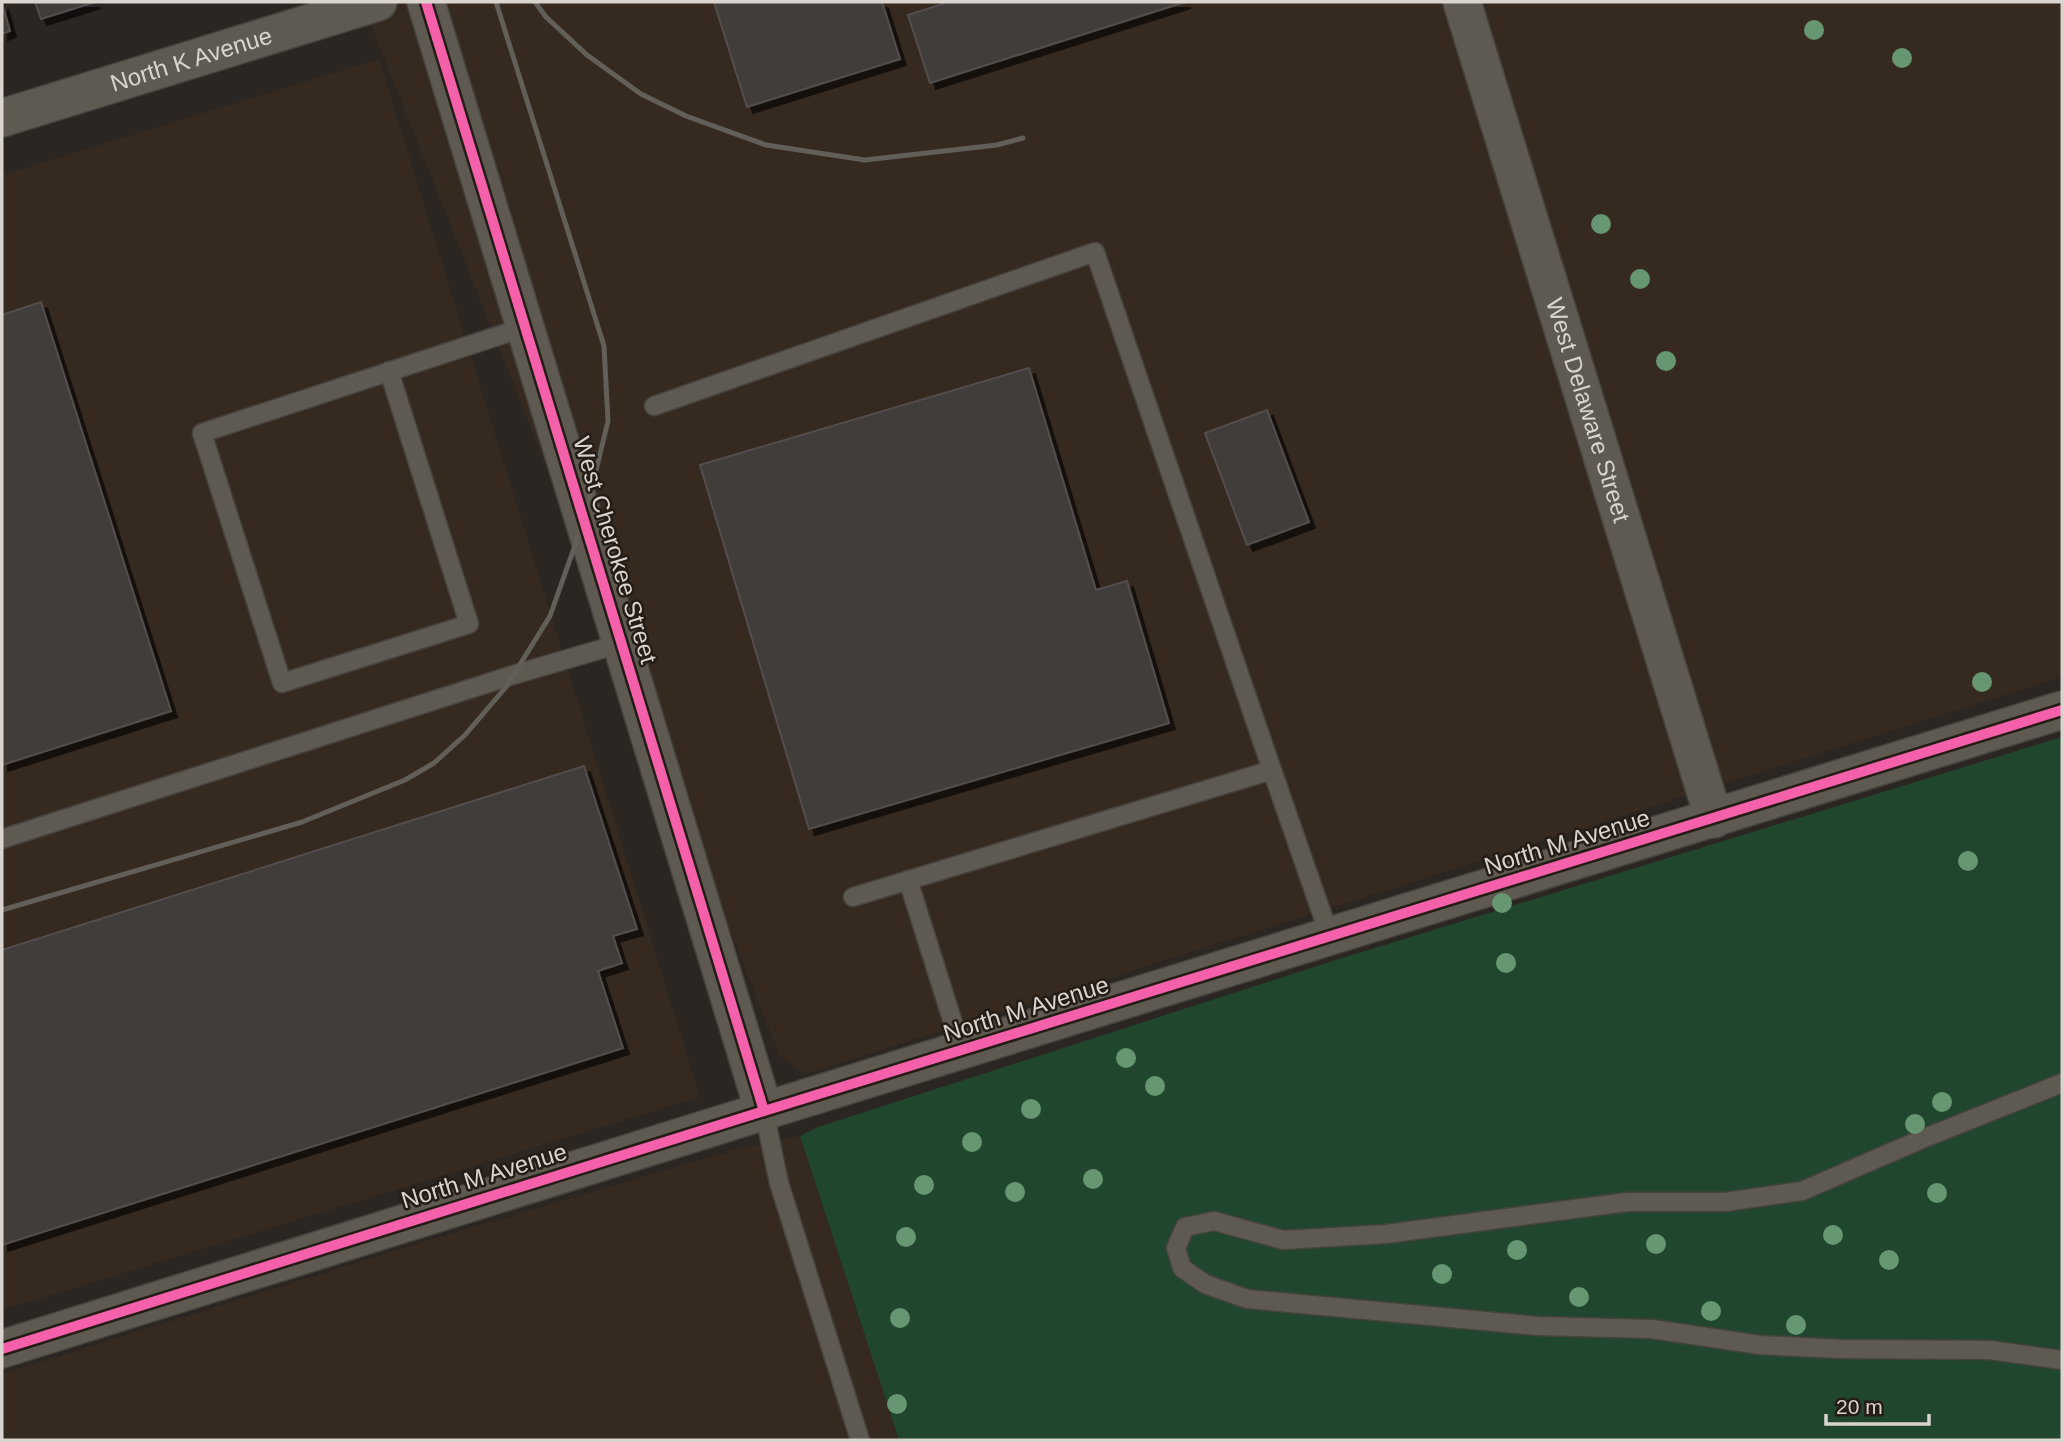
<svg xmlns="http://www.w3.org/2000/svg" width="2064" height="1442" viewBox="0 0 2064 1442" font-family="Arial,sans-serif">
	<defs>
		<filter id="shadow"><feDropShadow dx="6" dy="6" stdDeviation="0" flood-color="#0009"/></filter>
	</defs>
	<rect width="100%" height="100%" fill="#2b2622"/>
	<g fill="#36291f">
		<path d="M362 2H2062V677L805 1074 780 1056Z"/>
		<path d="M379 59 700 1097 2 1310V175Z"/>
		<path d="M800 1136 899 1440H2V1374L420 1243 734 1150Z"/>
	</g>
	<path fill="#20462d" d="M2062 737V1440H899L800 1136 818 1127 1339 959Z"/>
	<g fill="#413c3b" stroke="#534e4d" stroke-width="2" filter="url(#shadow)">
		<path d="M35 2H95L41 19Z"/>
		<path d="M714 2H882L900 59 747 107Z"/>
		<path d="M942 2H1185L930 83 908 15 943 4Z"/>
		<path d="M2 3 10 31 2 34Z"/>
		<path d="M41 302 171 711 2 765V315Z"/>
		<path d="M1029 368 1096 590 1127 581 1169 723 809 829 700 465Z"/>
		<path d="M1267 410 1309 522 1247 545 1205 433Z"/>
		<path d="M584 766 637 929 613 936 622 963 598 971 623 1048 2 1245V950Z"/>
	</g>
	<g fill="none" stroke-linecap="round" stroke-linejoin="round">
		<g stroke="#46423e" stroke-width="21">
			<g id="lane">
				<path d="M389 371 469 624 282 683 202 433 525 327"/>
				<path d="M654 406 1095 252 1272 770"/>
				<path d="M2 839 513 675 622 643"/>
				<path d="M908 880 962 1051"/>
				<path d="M853 897 1272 770 1330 937"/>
				<path d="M2062 1083 1922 1139 1802 1191 1725 1202H1627L1386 1234 1283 1240 1214 1221 1185 1227 1176 1248 1182 1268 1205 1284 1247 1299 1538 1326 1652 1329 1760 1345 1842 1349 1990 1350 2062 1360"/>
				<path d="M764 1111 779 1183 860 1440"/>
			</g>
		</g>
		<g stroke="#46423e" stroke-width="40">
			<g id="street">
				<path d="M426 2 764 1111"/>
				<path id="s1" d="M1462 2 1714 819"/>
				<path id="s2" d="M2 118 378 2"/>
				<path d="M2 1349 764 1111 2062 710"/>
			</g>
		</g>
		<use href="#lane" stroke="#5e5a52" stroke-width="18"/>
		<use href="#street" stroke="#5e5a52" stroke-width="37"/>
		<g stroke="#625e58" stroke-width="5">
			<path d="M535 2 546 17 587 55 641 94 686 116 766 145 865 160 997 145 1023 138"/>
			<path d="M2 910 302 822 405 780 434 763 465 735 506 687 550 616 584 520 608 421 604 346 496 2"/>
		</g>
		<g stroke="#251c15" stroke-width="15">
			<g id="cycleway">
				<path d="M426 2 764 1111"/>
				<path d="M2 1349 764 1111 2062 710"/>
			</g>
		</g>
		<use href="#cycleway" stroke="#f560ab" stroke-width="10"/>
	</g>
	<g fill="#669672">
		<circle cx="1814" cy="30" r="10"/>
		<circle cx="1902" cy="58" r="10"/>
		<circle cx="1601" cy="224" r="10"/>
		<circle cx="1640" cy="279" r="10"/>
		<circle cx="1666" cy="361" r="10"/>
		<circle cx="1982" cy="682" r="10"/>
		<circle cx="1968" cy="861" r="10"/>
		<circle cx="1502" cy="903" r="10"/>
		<circle cx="1506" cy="963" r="10"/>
		<circle cx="1126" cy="1058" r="10"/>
		<circle cx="1155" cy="1086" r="10"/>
		<circle cx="1942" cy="1102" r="10"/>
		<circle cx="1031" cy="1109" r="10"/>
		<circle cx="1915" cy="1124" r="10"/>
		<circle cx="972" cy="1142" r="10"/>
		<circle cx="1093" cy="1179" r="10"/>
		<circle cx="924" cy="1185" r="10"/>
		<circle cx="1015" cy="1192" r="10"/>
		<circle cx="1937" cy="1193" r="10"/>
		<circle cx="1833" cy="1235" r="10"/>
		<circle cx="906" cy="1237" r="10"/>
		<circle cx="1656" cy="1244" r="10"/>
		<circle cx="1517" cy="1250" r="10"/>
		<circle cx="1889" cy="1260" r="10"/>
		<circle cx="1442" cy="1274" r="10"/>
		<circle cx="1579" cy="1297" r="10"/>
		<circle cx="1711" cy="1311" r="10"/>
		<circle cx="900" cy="1318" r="10"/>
		<circle cx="1796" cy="1325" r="10"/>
		<circle cx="897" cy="1404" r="10"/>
	</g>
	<g text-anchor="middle" stroke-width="5" stroke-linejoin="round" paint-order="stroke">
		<g font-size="24" fill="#dad3ce" stroke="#251c15">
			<text dy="8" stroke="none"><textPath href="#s2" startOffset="198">North K Avenue</textPath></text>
			<text dy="8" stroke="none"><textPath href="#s1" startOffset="427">West Delaware Street</textPath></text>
			<text transform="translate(615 550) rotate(73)" y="8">West Cherokee Street</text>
			<text transform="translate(1567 842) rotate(-17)" y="8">North M Avenue</text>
			<text transform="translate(1026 1009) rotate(-17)" y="8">North M Avenue</text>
			<text transform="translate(484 1176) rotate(-17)" y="8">North M Avenue</text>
		</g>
	</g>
	<rect width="2064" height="1442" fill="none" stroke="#dad3ce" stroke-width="7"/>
	<path d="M1826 1414v10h103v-10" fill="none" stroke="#dad3ce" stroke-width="3.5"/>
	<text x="1836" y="1414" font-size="21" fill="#dad3ce" stroke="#251c15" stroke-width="5" paint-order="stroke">20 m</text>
</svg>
